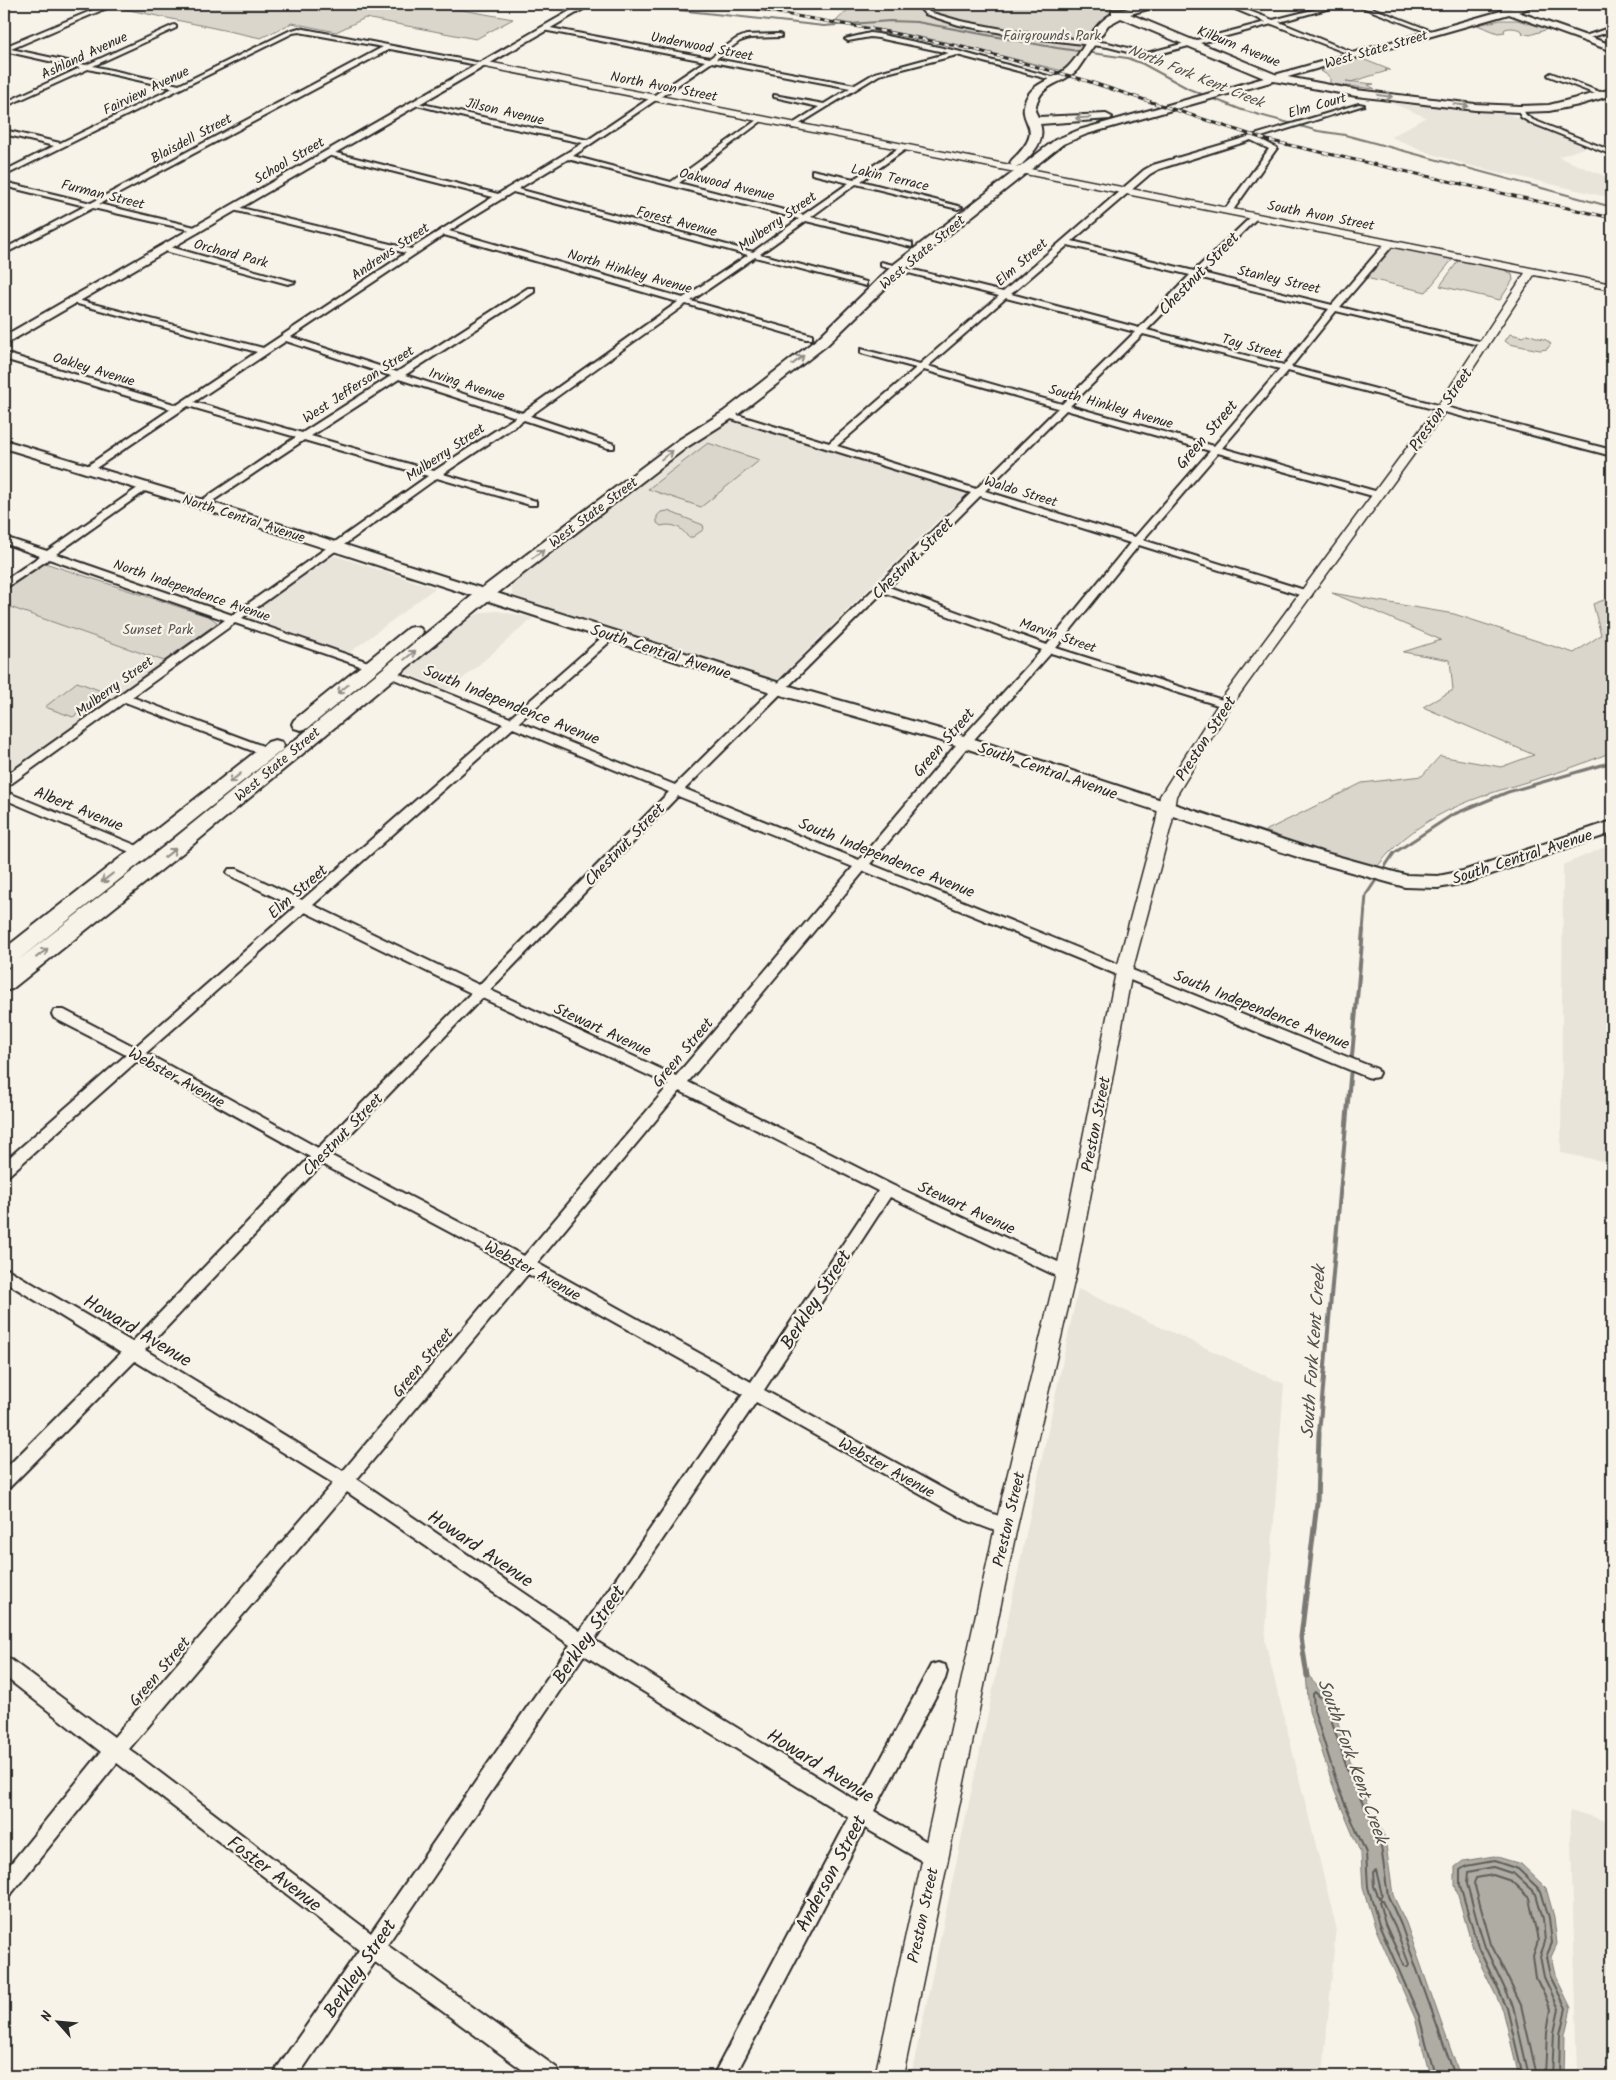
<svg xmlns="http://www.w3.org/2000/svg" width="1616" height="2080" viewBox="0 0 1616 2080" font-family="Kalam,sans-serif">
	<rect width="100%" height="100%" fill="#f7f3e8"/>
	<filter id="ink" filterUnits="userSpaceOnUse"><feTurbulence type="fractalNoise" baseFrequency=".02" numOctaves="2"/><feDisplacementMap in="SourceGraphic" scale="10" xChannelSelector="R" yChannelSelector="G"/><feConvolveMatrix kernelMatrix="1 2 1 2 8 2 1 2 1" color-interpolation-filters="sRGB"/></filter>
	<g filter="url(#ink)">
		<g fill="#e8e4da">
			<path d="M1400 102 1511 115 1589 146 1558 157 1612 179V193L1603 196 1472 166 1432 154 1391 137 1426 117 1393 104Z"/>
			<path d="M731 421 962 492 966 496 947 511 806 651 791 670 777 680 521 601 513 596 511 586 521 575 548 558 563 546 572 535 680 451 723 422Z"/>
			<path d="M336 556 435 588 349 653 245 619 247 614 325 559Z"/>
			<path d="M4 605 164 661 4 774Z"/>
			<path d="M498 611 533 618 451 689 446 690 406 673 407 666 466 618 485 612Z"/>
			<path d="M1612 844V1163L1561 1153 1563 865Z"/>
			<path d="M1078 1289 1284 1384 1265 1641 1336 1926 1323 2076H911Z"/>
			<path d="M1570 1810 1612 1823V2076H1578Z"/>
		</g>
		<g fill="#dad6cc" stroke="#82807c">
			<path d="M101 4H429L513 19 476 39 365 18 336 32 292 23 261 38Z"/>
			<path d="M854 4H1104L1110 13C1088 29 1084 56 1063 71L951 43 836 21Z"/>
			<path d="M1501 20H1517L1548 29 1530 35 1522 33 1523 32C1518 28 1511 27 1505 29L1504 31 1505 32 1498 33 1477 25Z"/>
			<path d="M1360 58 1390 70H1385L1387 71 1351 82 1346 81 1374 84 1368 85 1375 89 1330 84V77L1321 71H1323L1321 70Z"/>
			<path d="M1394 247 1451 258 1452 260 1426 292 1366 278 1389 250Z"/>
			<path d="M1463 260 1503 269 1512 274 1513 280 1500 300 1440 286 1458 261Z"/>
			<path d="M1510 334 1524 337 1527 334 1546 340 1551 344 1547 349 1540 350 1509 344 1505 341Z"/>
			<path d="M708 443 760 460 701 507 648 489Z"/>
			<path d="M668 511 703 525 704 529 693 537H688C681 527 673 523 661 526L657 523V516L661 512Z"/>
			<path d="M45 563 210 617 217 622 216 624 164 661 4 605V591Z"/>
			<path d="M1332 593 1454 614 1574 653 1601 635 1593 604 1612 597V752C1594 759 1577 766 1559 772 1490 794 1423 807 1377 867L1301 845 1265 831 1362 783 1422 776 1440 756 1501 767 1534 755 1423 707 1453 690 1450 660 1403 652 1441 640Z"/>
			<path d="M77 682 107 693 73 717 45 707Z"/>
		</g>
		<g fill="#afaca4" stroke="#7a7874">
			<path d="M1306 1673 1331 1700 1354 1774 1385 1838 1393 1895 1406 1923 1460 2076H1430L1415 2018 1375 1927 1363 1888 1361 1854 1335 1792 1309 1711Z"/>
			<path d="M1494 1856 1521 1864 1546 1888 1554 1917 1557 1944 1551 1957 1555 1975 1571 2008 1565 2034 1564 2076H1519L1503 2010 1474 1951 1468 1931 1455 1885V1867L1463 1861Z"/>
		</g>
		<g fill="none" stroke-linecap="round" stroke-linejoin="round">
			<g stroke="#605f5b" stroke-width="2">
				<path d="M1376 1870 1382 1895 1379 1898 1374 1886 1373 1872Z"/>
				<path d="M1381 1899 1395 1927 1409 1964 1407 1967 1404 1966 1385 1924 1379 1902Z"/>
				<path d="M1435 2076 1419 2016 1379 1925 1368 1887 1366 1853 1339 1790 1314 1710 1313 1694 1315 1692 1326 1703 1349 1775 1380 1839 1388 1896 1401 1925 1455 2076"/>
				<path d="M1523 2076 1507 2008 1479 1949 1473 1930 1460 1885V1870L1466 1866 1494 1861 1518 1869 1541 1891 1549 1918 1552 1943 1546 1957 1550 1976 1566 2008 1560 2034 1559 2076"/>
				<path d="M1529 2076 1513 2006 1485 1947 1479 1928 1467 1884 1468 1872 1493 1867 1514 1874 1536 1894 1543 1919 1545 1942 1540 1956 1544 1977 1559 2009 1554 2033 1552 2076"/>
				<path d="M1537 2076 1521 2005 1491 1944 1474 1883 1476 1878 1493 1875 1511 1881 1529 1898 1538 1941 1533 1956 1536 1978 1551 2009 1547 2033 1545 2076"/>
			</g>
			<path stroke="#7a7874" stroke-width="2" d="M643 4 678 10 824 26 890 21 917 22 1057 48 1127 58 1143 64 1189 89 1242 110 1318 131 1345 135 1612 207"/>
			<path stroke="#7a7874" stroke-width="3" d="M1363 931 1366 895 1394 853 1452 815 1508 792 1612 762"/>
			<path stroke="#7a7874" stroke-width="4" d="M1319 1434 1363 930"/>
			<path stroke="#7a7874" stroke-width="5" d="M1307 1676 1301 1637 1317 1503 1319 1433"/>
			<g stroke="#2b2b2b" stroke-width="4">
				<g id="minor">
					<path d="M916 4H922L929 12 960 21 1024 33 1108 43 1147 53 1266 22 1223 4H1231L1273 20 1336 4H1345L1279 22 1359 55 1354 56 1272 24 1147 57 1108 47 1024 37 959 25 925 14Z"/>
					<path d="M1354 4H1362L1437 33 1432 34Z"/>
					<path d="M105 5 107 8 11 49 86 65 174 25 176 26V28L93 66 179 85 289 31 299 28 486 64 483 66 390 49 99 204 199 228V232L93 208 4 254V249L85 206 4 186V182L91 203 383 47 299 32 293 33 4 176V171L54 146 4 134V130L60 143 173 88 88 69 4 107V103L80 68 4 51V47Z"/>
					<path d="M545 27 710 58 736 39 746 35 779 34 781 35V37L749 38 740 41 716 59 855 85 875 73 949 53 878 38 870 37 848 41 845 39 870 33 878 34 957 51 1059 79 1056 81 957 55 879 75 793 128 791 127V125L819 107 774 97V95L824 104 850 88 712 62 573 156 671 182 761 117 764 119 763 120 679 183 803 215 849 183 812 174V170L854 179 903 145H906V149L861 181 962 207 958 209 856 184 811 217 912 243V247L806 221 760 254 866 282V286L755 257 691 301 812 335V339H806L686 304 530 416 614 444V448H608L524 420 443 474 536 501V505H530L437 478 242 618 374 664 375 666 374 668H366L235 623 132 697 271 749 273 752 271 755H263L125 702 8 786 4 787V777L225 620 49 559 4 589V581L40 556 4 543V537L47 551 142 485H148V489L56 554 232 615 428 476 304 440 205 506H199V502L296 437 188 406 90 472H84V468L171 409 4 359V353L177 405 257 352 70 302V298L263 348 406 253 233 210V206L411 249 493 197 328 155V151L498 194 583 143 496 125 413 104V102L588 140 705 61 543 30V28ZM568 159 799 219 753 252 518 189ZM513 192 748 255 683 298 449 231ZM444 235 678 302 522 413 405 375 534 292V288H528L397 372 291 337ZM286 341 391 376 302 433 194 402ZM399 379 516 417 434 471 311 436Z"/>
					<path d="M1612 27V31L1582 40 1579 38Z"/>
					<path d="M1551 73 1605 94 1606 95 1601 96 1549 76 1548 75Z"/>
					<path d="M1359 104 1364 105 1258 138 1277 148 1231 213 1224 211 1269 149 1251 140 1159 169 1150 174 1072 241 1194 271 1254 214 1258 216 1257 218 1202 273 1332 305 1387 241H1393V245L1340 307 1487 343V347L1336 311 1291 367 1612 450V456L1288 371 1222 448 1382 493V497H1376L1218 453 1143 540 1311 592 1312 594 1311 596H1303L1139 545 1056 648 1229 702 1231 704 1229 706H1221L1051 653 969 745 870 864 1377 1069 1379 1073 1377 1077 1372 1078 1367 1077 864 871 688 1082 892 1185 1071 1268 1074 1273 1071 1278 1066 1280 1061 1278 890 1197 764 1390 978 1508 1012 1521 1015 1527 1012 1533 1006 1535 966 1520 756 1402 594 1640 858 1802 931 1665 938 1663 945 1665 947 1672 945 1679 874 1811 941 1850 944 1857 941 1864 934 1867 927 1864 865 1828 735 2076H713L849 1818 584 1655 387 1945 557 2068 560 2076H531L375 1962 298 2076H274L277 2068 359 1950 117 1763 11 1894 4 1897V1872L101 1752 4 1676V1656L10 1659 114 1737 333 1483 135 1361 10 1487 4 1489V1470L121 1353 4 1281V1267L132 1342 310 1157 137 1061 9 1175 4 1177V1162L126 1055 54 1018 52 1014 54 1010H64L135 1047 295 907 229 875 227 872 229 869H237L302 900 503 724 384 675 382 673 384 671H392L510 718 607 633H615L616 635 615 637 519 722 675 785 971 493 725 417V413H731L829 443 916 368 861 353V349L920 364 999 296 881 266V262L1003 292 1144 170 1153 165ZM1068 245 1190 275 1139 328 1011 294ZM1198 277 1329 309 1284 365 1147 330ZM1006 298 1135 332 1062 404 928 366ZM1143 334 1280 369 1214 446 1070 406ZM924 370 1058 408 976 489 837 446ZM1066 410 1210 451 1135 537 985 491ZM980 496 1130 543 1047 645 889 587ZM883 592 1042 650 961 739 859 860 685 789ZM513 728 669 792 479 985 313 905ZM678 796 853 867 676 1076 490 990ZM305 912 471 993 318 1148 146 1053ZM482 998 669 1085 524 1256 330 1155ZM680 1091 878 1191 751 1382 537 1263ZM322 1164 515 1267 343 1471 145 1350ZM528 1274 743 1394 580 1631 357 1479ZM347 1492 570 1645 371 1933 129 1749Z"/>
					<path d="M1518 108H1522L1526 115 1533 120 1612 151V155L1529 122 1521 117Z"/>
					<path d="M161 246H167L295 282 288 284 161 250Z"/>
					<path d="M4 791 145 849 147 852 145 855H137L4 799Z"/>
				</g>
			</g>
			<g stroke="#2b2b2b" stroke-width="3">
				<path id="tertiary" d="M483 61 1612 284V290L1534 275 1446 410 1231 706 1176 796 1172 822 1132 972 1076 1273 1017 1527 903 2076H875L995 1527 1056 1273 1116 972 1156 822 1160 796 1220 701 1437 407 1525 273 480 66V62Z"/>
			</g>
			<g stroke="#2b2b2b" stroke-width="4">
				<g id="secondary">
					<path d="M582 4H592L4 345V336Z"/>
					<path d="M1526 4H1539L1518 12 1612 45V51L1509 14 1277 80H1271L1269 78 1271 76 1501 11 1502 8H1509Z"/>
					<path d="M4 440 207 501 786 685 971 738 1315 850 1405 875 1438 876 1463 871 1612 821V833L1465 883 1438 888 1405 887 1304 859 959 746 774 693 197 507 4 448Z"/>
				</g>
			</g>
			<g stroke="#2b2b2b" stroke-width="4">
				<g id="primary">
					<path d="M1144 4H1160L1159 6 1130 14 1277 75 1356 90 1475 104 1520 106 1549 105 1612 89V95L1579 105 1549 111 1520 112 1475 110 1356 96 1274 81 1087 134 1063 144 903 271 827 345 733 418 687 447 490 599 185 851 12 989 4 991V972L11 966 4 968V949L268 742 275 740 282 742 284 746 282 750 17 961 171 841 478 591 677 441 723 412 817 339 893 265 1055 140 1079 130 1264 78 1121 18 1108 25 1077 70C1059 87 1039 82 1035 111L1038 117 1106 114 1112 117 1110 119 1040 124C1046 142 1032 154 1020 166H1012L1010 163 1012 160C1049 125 1015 126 1026 99 1034 81 1055 80 1068 67 1085 50 1091 25 1112 14V10H1121Z"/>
					<path d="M414 627 420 628 423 632 420 636 308 728 301 730 294 728 292 724 294 720 408 628Z"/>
				</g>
			</g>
			<use href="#minor" fill="#f7f3e8" fill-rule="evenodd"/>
			<use href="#tertiary" fill="#f7f3e8" fill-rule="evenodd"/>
			<use href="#secondary" fill="#f7f3e8" fill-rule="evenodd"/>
			<use href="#primary" fill="#f7f3e8" fill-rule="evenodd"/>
			<g stroke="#2b2b2b" stroke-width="3">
				<path id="rail" d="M727 4 882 31 976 50 1081 79 1267 140 1612 218"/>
			</g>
			<use href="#rail" stroke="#f7f3e8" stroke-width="2" stroke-dasharray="5.5" stroke-linecap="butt"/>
		</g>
		<defs><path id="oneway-shaft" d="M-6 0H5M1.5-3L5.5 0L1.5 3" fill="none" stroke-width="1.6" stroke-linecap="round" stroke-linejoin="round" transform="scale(1.25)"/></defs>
		<g stroke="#918f8a">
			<use href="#oneway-shaft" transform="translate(1385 96) rotate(7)"/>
			<use href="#oneway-shaft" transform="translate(1461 105) rotate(7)"/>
			<use href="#oneway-shaft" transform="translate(1083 118) rotate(177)"/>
			<use href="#oneway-shaft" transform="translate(798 360) rotate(-38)"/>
			<use href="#oneway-shaft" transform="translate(667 455) rotate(-37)"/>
			<use href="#oneway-shaft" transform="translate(538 554) rotate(-37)"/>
			<use href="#oneway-shaft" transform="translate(410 655) rotate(-39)"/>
			<use href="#oneway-shaft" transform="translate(343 689) rotate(140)"/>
			<use href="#oneway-shaft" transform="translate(235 778) rotate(142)"/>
			<use href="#oneway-shaft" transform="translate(170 853) rotate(-38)"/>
			<use href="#oneway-shaft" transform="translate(107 878) rotate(142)"/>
			<use href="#oneway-shaft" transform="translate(42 953) rotate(-38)"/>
		</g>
	</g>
	<g text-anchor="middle" stroke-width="4.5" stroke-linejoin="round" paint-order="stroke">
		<g font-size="14" fill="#575653" stroke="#f7f3e8">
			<text x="1052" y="40">Fairgrounds Park</text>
			<text x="158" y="634">Sunset Park</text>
		</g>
		<g font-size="14" fill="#2b2b2b" stroke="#f7f3e8">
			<text transform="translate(702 46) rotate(11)" y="5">Underwood Street</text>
			<text transform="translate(1239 46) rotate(22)" y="5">Kilburn Avenue</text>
			<text transform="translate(1376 49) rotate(-16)" y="5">West State Street</text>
			<text transform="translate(84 55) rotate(-25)" y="5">Ashland Avenue</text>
			<text transform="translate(664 86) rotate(11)" y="5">North Avon Street</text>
			<text transform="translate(146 90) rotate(-26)" y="5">Fairview Avenue</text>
			<text transform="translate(1317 105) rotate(-16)" y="5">Elm Court</text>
			<text transform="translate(505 111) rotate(13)" y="5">Jilson Avenue</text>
			<text transform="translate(191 138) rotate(-28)" y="5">Blaisdell Street</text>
			<text transform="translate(289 160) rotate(-30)" y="5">School Street</text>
			<text transform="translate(890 177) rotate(13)" y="5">Lakin Terrace</text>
			<text transform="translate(727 184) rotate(14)" y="5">Oakwood Avenue</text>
			<text transform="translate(103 194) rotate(14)" y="5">Furman Street</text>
			<text transform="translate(1321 215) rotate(11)" y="5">South Avon Street</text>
			<text transform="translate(677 221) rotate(15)" y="5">Forest Avenue</text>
			<text transform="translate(777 221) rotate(-35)" y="5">Mulberry Street</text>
			<text transform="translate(390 251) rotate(-34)" y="5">Andrews Street</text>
			<text transform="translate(922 252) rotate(-40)" y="5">West State Street</text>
			<text transform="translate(231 253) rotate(15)" y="5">Orchard Park</text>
			<text transform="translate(1021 262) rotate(-41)" y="5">Elm Street</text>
			<text transform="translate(630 271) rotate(16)" y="5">North Hinkley Avenue</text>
			<text transform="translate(1279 279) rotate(13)" y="5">Stanley Street</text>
			<text transform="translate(1252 346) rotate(15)" y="5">Tay Street</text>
			<text transform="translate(94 369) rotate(17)" y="5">Oakley Avenue</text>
			<text transform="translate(358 384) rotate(-33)" y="5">West Jefferson Street</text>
			<text transform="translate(467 384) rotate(18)" y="5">Irving Avenue</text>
			<text transform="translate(1111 406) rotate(16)" y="5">South Hinkley Avenue</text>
			<text transform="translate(445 452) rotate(-34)" y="5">Mulberry Street</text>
			<text transform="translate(1021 491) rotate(17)" y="5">Waldo Street</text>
			<text transform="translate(593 512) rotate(-37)" y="5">West State Street</text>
			<text transform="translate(244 518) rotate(18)" y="5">North Central Avenue</text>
			<text transform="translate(192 590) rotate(19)" y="5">North Independence Avenue</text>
			<text transform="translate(1058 635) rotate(19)" y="5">Marvin Street</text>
			<text transform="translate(114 686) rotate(-36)" y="5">Mulberry Street</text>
			<text transform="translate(277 764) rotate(-40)" y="5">West State Street</text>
		</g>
		<g font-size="15" font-style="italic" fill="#53524f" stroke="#f7f3e8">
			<text transform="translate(1196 76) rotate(22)" y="5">North Fork Kent Creek</text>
		</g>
		<g font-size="16" fill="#2b2b2b" stroke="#f7f3e8">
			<text transform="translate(1198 273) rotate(-46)" y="6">Chestnut Street</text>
			<text transform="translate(1440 409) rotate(-55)" y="6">Preston Street</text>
			<text transform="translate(1206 434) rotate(-49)" y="6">Green Street</text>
			<text transform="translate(912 558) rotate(-45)" y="6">Chestnut Street</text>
			<text transform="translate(661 651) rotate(18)" y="6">South Central Avenue</text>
			<text transform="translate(512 704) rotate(22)" y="6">South Independence Avenue</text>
			<text transform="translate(1205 738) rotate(-57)" y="6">Preston Street</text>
			<text transform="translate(943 742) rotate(-49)" y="6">Green Street</text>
			<text transform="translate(1048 770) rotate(19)" y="6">South Central Avenue</text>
			<text transform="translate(79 808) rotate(22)" y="6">Albert Avenue</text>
			<text transform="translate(624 844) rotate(-46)" y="6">Chestnut Street</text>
			<text transform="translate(1522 856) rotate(-18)" y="6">South Central Avenue</text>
			<text transform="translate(887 857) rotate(22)" y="6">South Independence Avenue</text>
			<text transform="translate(297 891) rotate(-41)" y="6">Elm Street</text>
			<text transform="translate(1262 1009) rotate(22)" y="6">South Independence Avenue</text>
			<text transform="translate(603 1029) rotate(25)" y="6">Stewart Avenue</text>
			<text transform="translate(682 1052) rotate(-50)" y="6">Green Street</text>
			<text transform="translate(177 1077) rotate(29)" y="6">Webster Avenue</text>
			<text transform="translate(1095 1124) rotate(-79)" y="6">Preston Street</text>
			<text transform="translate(342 1134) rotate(-46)" y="6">Chestnut Street</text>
			<text transform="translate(967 1207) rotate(25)" y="6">Stewart Avenue</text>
			<text transform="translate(533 1270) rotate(29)" y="6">Webster Avenue</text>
			<text transform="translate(422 1362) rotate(-50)" y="6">Green Street</text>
			<text transform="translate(887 1467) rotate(29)" y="6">Webster Avenue</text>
			<text transform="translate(1008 1519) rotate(-77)" y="6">Preston Street</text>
			<text transform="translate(159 1671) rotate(-50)" y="6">Green Street</text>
			<text transform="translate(922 1915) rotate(-78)" y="6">Preston Street</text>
		</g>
		<g font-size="18" font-style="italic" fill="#53524f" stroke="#f7f3e8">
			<text transform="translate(1313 1352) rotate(-86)" y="6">South Fork Kent Creek</text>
			<text transform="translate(1353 1761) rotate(70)" y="6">South Fork Kent Creek</text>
		</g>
		<g font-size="19" fill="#2b2b2b" stroke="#f7f3e8">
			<text transform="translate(815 1299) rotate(-57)" y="7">Berkley Street</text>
			<text transform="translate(138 1330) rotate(31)" y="7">Howard Avenue</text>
			<text transform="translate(481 1548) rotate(34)" y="7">Howard Avenue</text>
			<text transform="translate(588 1634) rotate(-56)" y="7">Berkley Street</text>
			<text transform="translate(821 1765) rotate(32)" y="7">Howard Avenue</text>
			<text transform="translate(275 1873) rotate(37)" y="7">Foster Avenue</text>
			<text transform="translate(830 1873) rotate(-62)" y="7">Anderson Street</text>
			<text transform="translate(359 1968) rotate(-56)" y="7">Berkley Street</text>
		</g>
	</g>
	<rect width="1616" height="2080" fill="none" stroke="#f7f3e8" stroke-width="20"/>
	<rect x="10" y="10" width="1596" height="2060" fill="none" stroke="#2b2b2b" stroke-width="2" filter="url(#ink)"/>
	<g transform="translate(58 2022) rotate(297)" stroke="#f7f3e8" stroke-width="4" paint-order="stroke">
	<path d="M0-4L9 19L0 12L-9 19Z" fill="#2b2b2b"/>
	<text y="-8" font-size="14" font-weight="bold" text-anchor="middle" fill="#2b2b2b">N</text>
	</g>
</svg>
